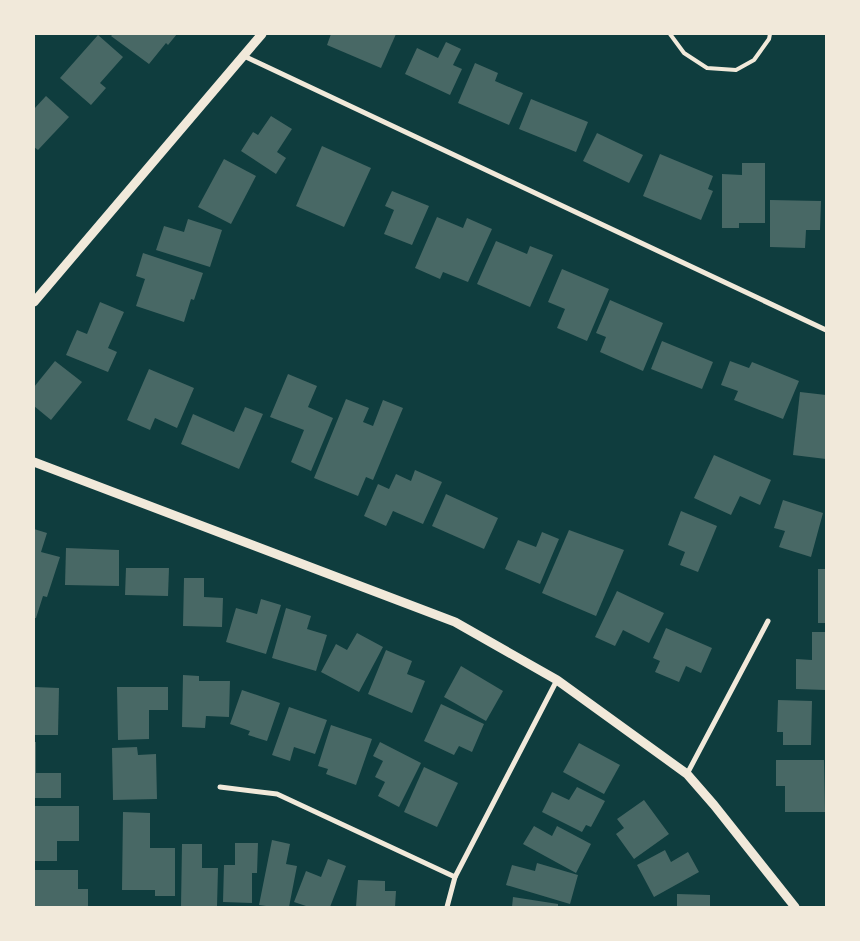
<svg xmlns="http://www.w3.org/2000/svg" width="860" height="941" viewBox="0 0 860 941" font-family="'Public Sans',sans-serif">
	<rect width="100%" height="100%" fill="#0f3d3e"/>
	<g fill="#486865">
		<path d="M113 34H177L168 45 166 43 149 64 111 36Z"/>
		<path d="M331 34H396L381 68 327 45Z"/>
		<path d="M98 35 123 57 100 83 106 88 91 105 60 78Z"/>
		<path d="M446 42 461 49 453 65 462 69 450 95 405 74 417 48 438 58Z"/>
		<path d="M475 63 498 73 495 81 523 93 509 125 458 103Z"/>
		<path d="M46 96 69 117 38 150 34 147V109Z"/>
		<path d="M531 99 588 122 576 152 519 129Z"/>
		<path d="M271 116 292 129 277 152 286 158 276 174 241 151 253 132 258 135Z"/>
		<path d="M597 133 643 155 629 183 583 161Z"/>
		<path d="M322 146 371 168 344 227 296 206Z"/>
		<path d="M660 154 713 176 708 189 713 191 701 220 643 196Z"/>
		<path d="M224 159 256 176 231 224 198 207Z"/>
		<path d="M742 163H765V223H739V228H722V174L742 175Z"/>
		<path d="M392 191 429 206 412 245 384 234 394 210 385 206Z"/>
		<path d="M770 200 821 201 820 230H806L805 248 770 247Z"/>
		<path d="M437 217 463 228 467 218 492 229 468 282 443 272 440 279 415 268Z"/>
		<path d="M188 219 222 230 210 267 156 250 164 226 184 232Z"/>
		<path d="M496 241 527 254 530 246 553 255 530 307 477 284Z"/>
		<path d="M143 253 203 273 194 300 191 299 184 322 136 306 145 279 136 276Z"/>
		<path d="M562 269 609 289 587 341 557 328 565 309 548 302Z"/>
		<path d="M610 300 663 323 643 371 600 352 606 337 596 333Z"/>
		<path d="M100 302 124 312 108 348 117 352 108 372 66 355 77 330 87 334Z"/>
		<path d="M662 341 713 362 702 389 651 369Z"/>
		<path d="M55 361 82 382 51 420 34 406V387Z"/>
		<path d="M730 361 749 368 752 362 799 381 783 419 734 400 738 391 721 385Z"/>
		<path d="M149 369 194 388 177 428 155 418 150 430 127 420Z"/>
		<path d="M288 374 317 386 308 407 333 418 311 471 291 462 304 430 270 417Z"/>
		<path d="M800 392 826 395V459L793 455Z"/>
		<path d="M346 399 369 408 363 422 373 426 383 400 403 408 373 480 366 477 358 496 314 478Z"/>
		<path d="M245 407 263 414 239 469 181 444 193 414 234 432Z"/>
		<path d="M714 455 771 480 760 505 740 496 731 515 694 498Z"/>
		<path d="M415 470 442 482 423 524 393 511 386 526 364 516 378 484 389 489 396 474 411 481Z"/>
		<path d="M446 494 498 518 484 549 432 526Z"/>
		<path d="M783 500 823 513 811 557 779 547 785 531 774 528Z"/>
		<path d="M681 511 717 526 698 572 680 565 685 552 668 545Z"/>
		<path d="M34 529 47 533 41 552 60 557 47 597 43 596 36 618H34Z"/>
		<path d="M569 530 624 550 596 616 542 593Z"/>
		<path d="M542 532 559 539 540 584 505 569 518 540 536 547Z"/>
		<path d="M66 548 119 550V586L65 585Z"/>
		<path d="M126 568H169L168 596 125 595Z"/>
		<rect x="818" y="569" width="8" height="54"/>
		<path d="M184 578H204V597L223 598 222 627 183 626Z"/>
		<path d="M617 591 664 613 649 643 623 630 615 646 595 637Z"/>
		<path d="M261 599 281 605 266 654 226 642 236 608 257 614Z"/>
		<path d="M286 608 311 616 307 629 327 635 316 671 272 658Z"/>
		<path d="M666 628 712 648 701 673 686 666 679 682 655 672 660 661 653 658Z"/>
		<path d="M812 632H826V690L796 689V659L812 660Z"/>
		<path d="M357 633 383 647 359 692 321 672 336 644 347 650Z"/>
		<path d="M386 650 412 661 407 674 425 681 412 713 368 694Z"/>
		<path d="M461 666 503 691 486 721 444 697Z"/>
		<path d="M183 675 199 676V681H230L229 717 206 716 205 728 182 727Z"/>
		<path d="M34 687 59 688 58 735H34Z"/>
		<path d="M117 687H168V710H149V739L118 740Z"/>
		<path d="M242 690 280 703 267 741 248 735 250 731 230 724Z"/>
		<path d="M778 700 812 701 811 745H783V732H777Z"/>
		<path d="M441 704 484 724 472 752 459 746 454 755 424 741Z"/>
		<path d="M289 707 327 720 315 754 294 747 290 761 272 755Z"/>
		<path d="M331 725 372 739 356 785 326 774 328 769 318 766Z"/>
		<path d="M34 742H36V773H61V798H34Z"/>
		<path d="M380 742 421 763 399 807 378 796 385 782 375 777 383 761 373 756Z"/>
		<path d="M579 743 620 765 604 794 563 772Z"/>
		<path d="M137 747 138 755 156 754 157 799 113 800 112 748Z"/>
		<path d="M776 760H824L825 812H785V786H776Z"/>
		<path d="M424 767 458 783 437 827 404 812Z"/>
		<path d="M577 787 605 801 591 827 586 825 582 832 542 812 552 792 569 800Z"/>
		<path d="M644 800 669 834 634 859 616 834 624 828 617 819Z"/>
		<path d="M34 806H79V841H57V861H34Z"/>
		<path d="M123 812 150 813V848H175V896H155V890H122Z"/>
		<path d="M534 826 552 836 557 826 591 844 576 873 523 844Z"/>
		<path d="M272 840 290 844 286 864 297 866 289 907H273L259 905Z"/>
		<path d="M235 843H258L257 873H252V903L223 902 224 865H235Z"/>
		<path d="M182 844H202V868H218L217 907H181Z"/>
		<path d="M665 850 671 862 688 852 699 872 654 897 637 865Z"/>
		<path d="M328 859 346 866 330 907H309L294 902 306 871 321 877Z"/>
		<path d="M537 863 578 875 570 904 506 885 512 865 535 871Z"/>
		<path d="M34 870H78V889H88V907H34Z"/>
		<path d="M358 880 385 881V891H396L395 907H356Z"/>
		<path d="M677 894 710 895V907H677Z"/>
		<path d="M513 897 558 904V907H512Z"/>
	</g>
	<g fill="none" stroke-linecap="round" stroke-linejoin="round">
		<path stroke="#f1e9da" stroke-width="4" d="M670 34 684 53 707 68 736 70 754 60 769 39 770 34"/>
		<g stroke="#f1e9da" stroke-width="5">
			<path d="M244 56 826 330"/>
			<path d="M687 774 768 621"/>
			<path d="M220 787 277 794 455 877"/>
			<path d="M447 907 455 877 557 680"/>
		</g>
		<g stroke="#f1e9da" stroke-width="9">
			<path d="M34 302 262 34"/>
			<path d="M34 462 455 622 557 680 687 774 714 805 795 907"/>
		</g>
	</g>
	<rect width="860" height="941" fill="none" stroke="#f1e9da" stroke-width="70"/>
</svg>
